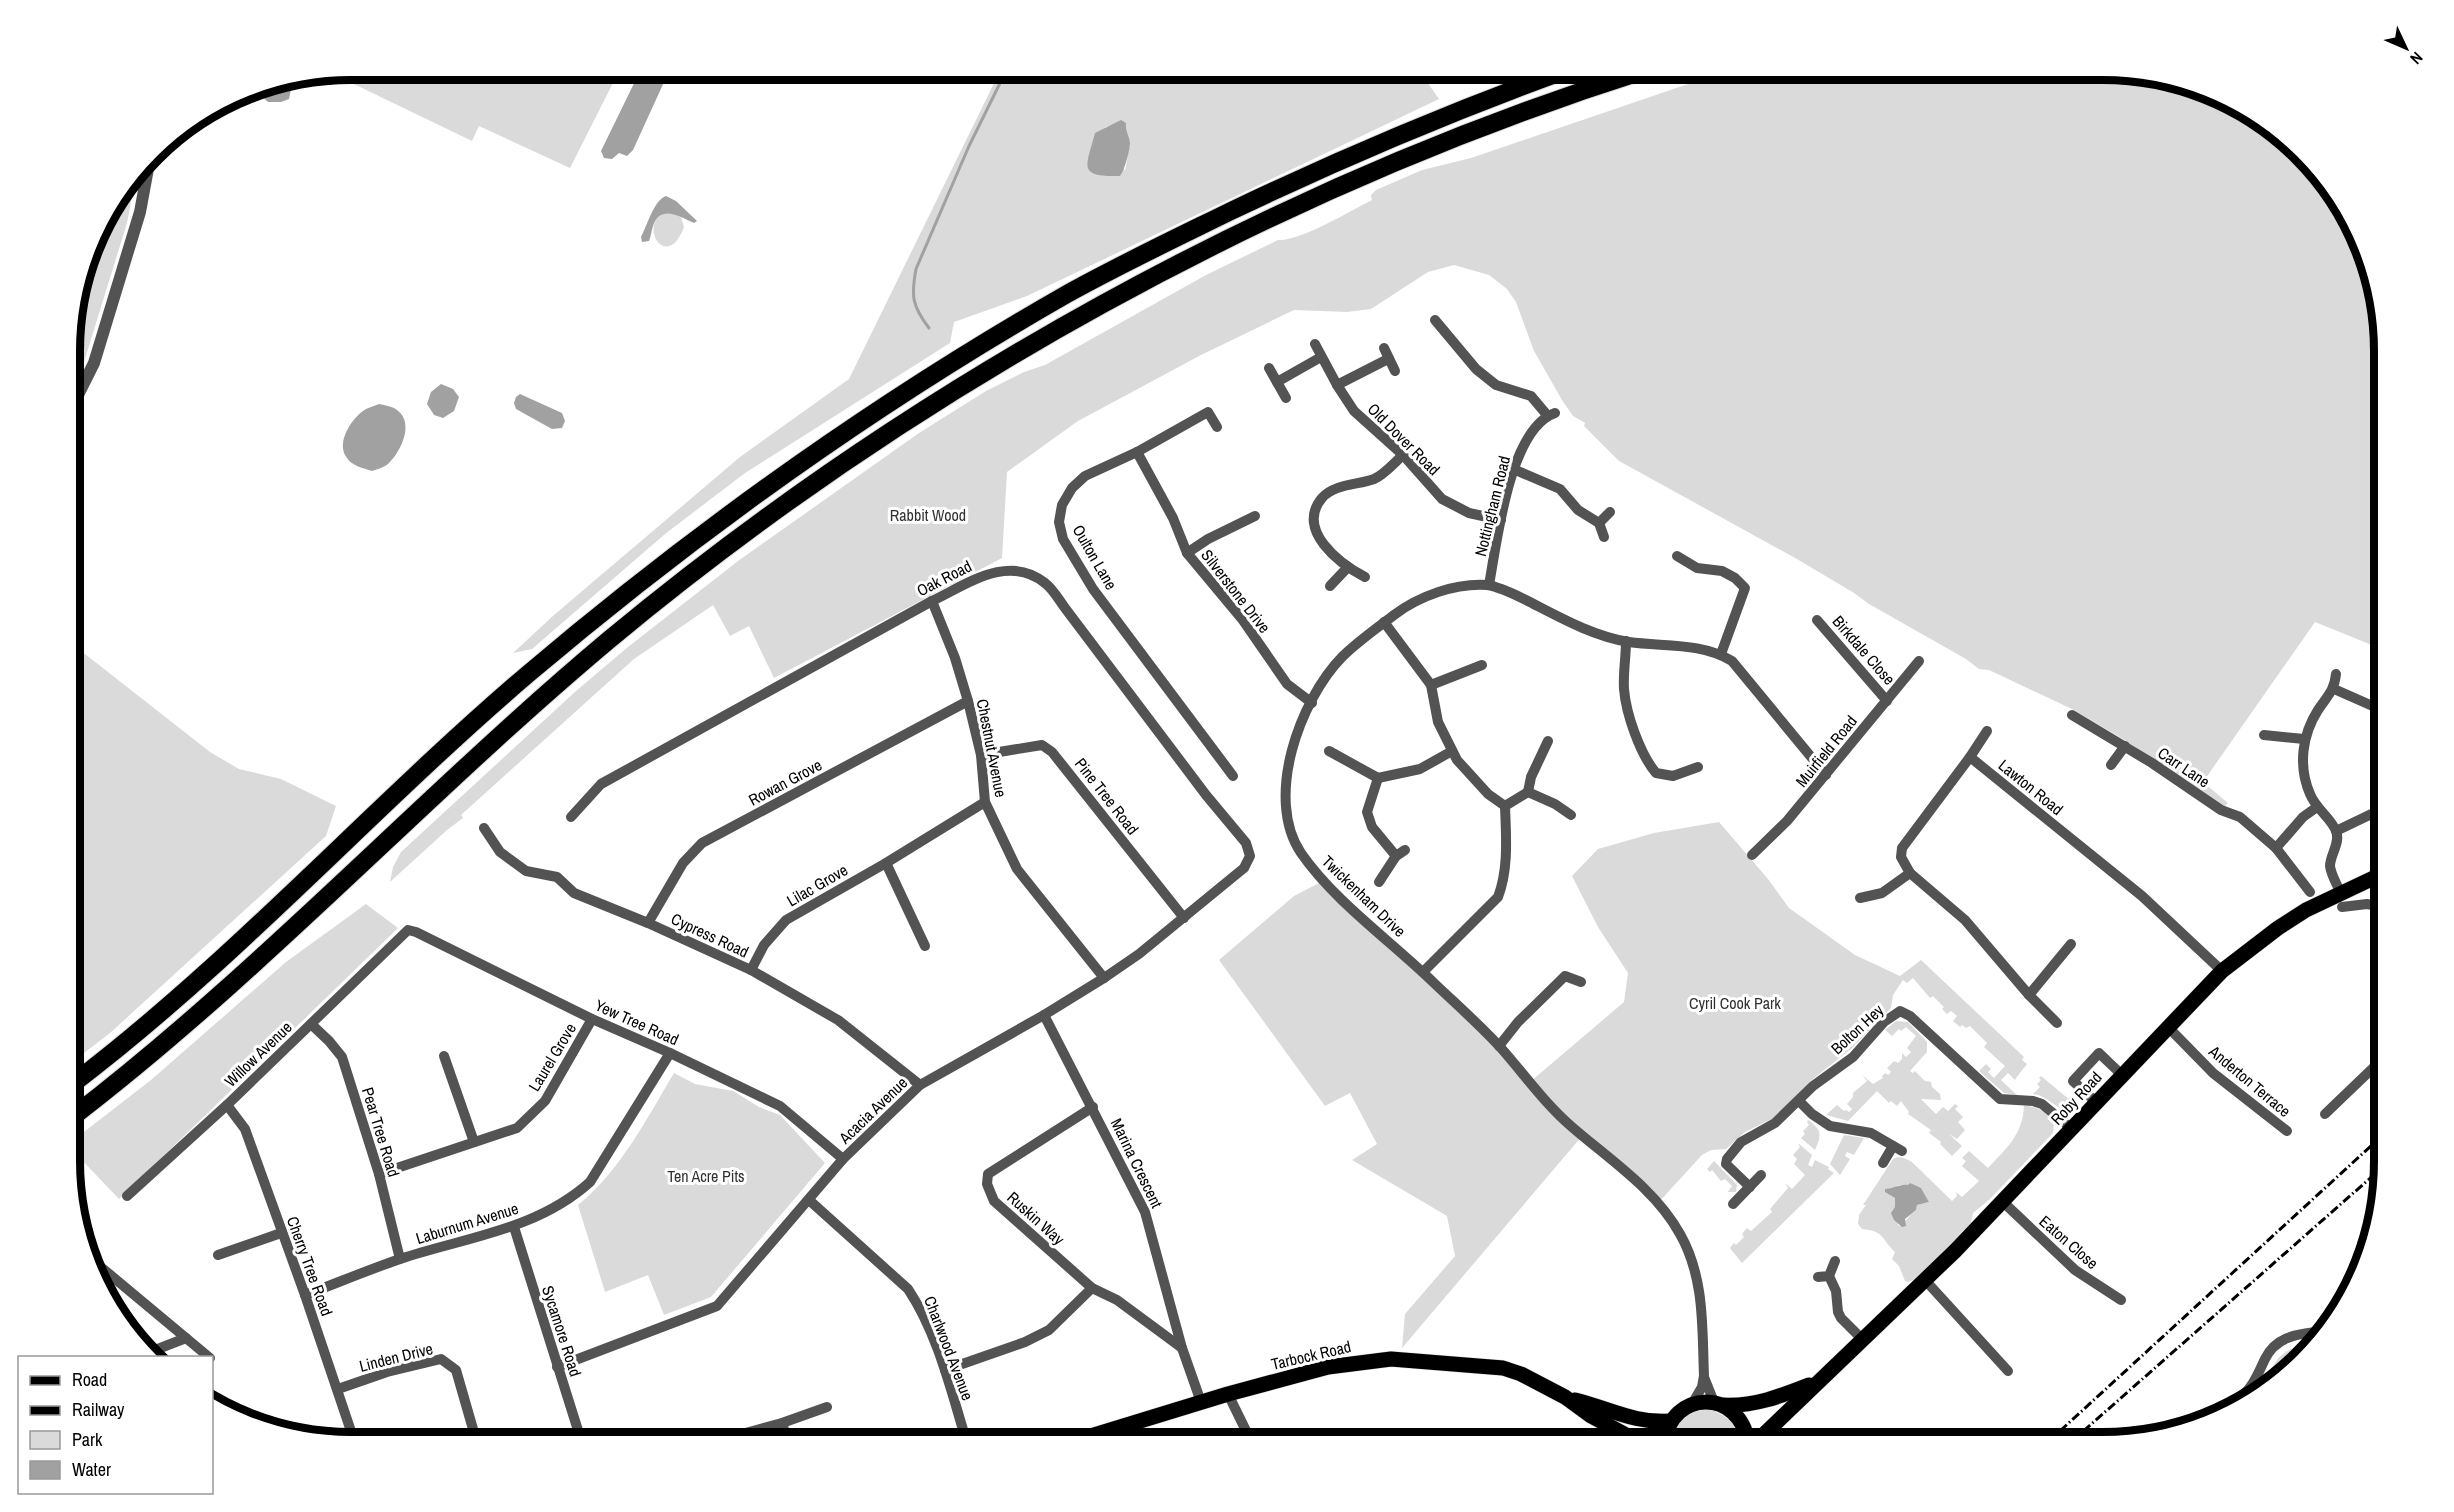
<svg xmlns="http://www.w3.org/2000/svg" width="2454" height="1512" viewBox="0 0 2454 1512" font-family="'Archivo Narrow',sans-serif">
	<rect width="100%" height="100%" fill="#fff"/>
	<g fill="#dadada" fill-rule="evenodd">
		<path d="M350 69H620L570 168 479 126 472 141 331 73Z"/>
		<path d="M1001 69H1418L1439 99 1027 296 954 322 950 343 745 473 665 534 532 649 513 653 554 615 740 457 849 379ZM1126 123 1125 131 1130 143 1125 171 1105 127Z"/>
		<path d="M1732 69H2104L2177 79 2260 116 2347 209 2384 332V650L2315 622 2203 782 2228 803 2224 807 2123 739 2072 709 1989 670 1979 669 1966 659 1869 604 1854 593 1797 559 1619 461 1584 426 1585 423 1573 416 1562 400 1534 351 1516 302 1507 289 1489 275 1454 265 1428 272 1371 309 1347 312 1294 310 1201 355 1078 421 1007 472 1002 558 774 678 749 626 730 636 713 605 634 659 461 815 463 818 447 830 390 882 393 867 401 852 576 691 628 647 738 561 919 433 986 391 1024 372 1045 365 1206 275 1278 240C1301 241 1350 211 1372 200L1371 195 1376 190 1422 170 1471 158Z"/>
		<path d="M136 176 127 223 80 375 71 369V314L98 225Z"/>
		<path d="M668 211 681 217 684 227C666 275 635 221 668 211Z"/>
		<path d="M71 643 210 752 239 769 281 779 336 806 326 836 110 1033 71 1063Z"/>
		<path d="M1719 822 1768 879 1789 908 1855 955 1900 976 1921 960 2024 1057 2022 1060 2027 1064 2016 1078 2015 1080 2008 1073 2001 1080 2017 1095 2004 1093 1979 1071 1986 1064 1991 1069 1988 1072 1994 1078 2005 1066 1984 1047 1987 1043 1970 1026 1966 1028 1962 1025 1960 1027 1953 1021 1957 1016 1951 1011 1947 1014 1942 1009 1944 1007 1933 996 1930 998 1913 978 1907 983 1903 980 1893 995 1891 1008 1852 1048 1813 1079 1778 1116 1745 1132 1726 1149 1711 1150 1702 1155 1658 1203 1582 1136 1402 1348 1405 1314 1455 1256 1447 1216 1352 1160 1377 1144 1350 1093 1325 1106 1219 960 1294 896 1323 881 1530 1082 1624 1002 1628 973 1598 927 1572 876 1598 849 1654 833Z"/>
		<path d="M366 904 398 928 119 1199 78 1156 71 1160V1142L151 1080 286 962Z"/>
		<path d="M1896 1021 1908 1022 1927 1042V1052L1910 1071 1913 1073 1915 1071 1925 1081 1931 1082 1932 1087 1940 1094 1941 1100 1921 1099 1936 1114 1943 1107 1948 1111 1955 1104 1958 1106 1955 1109 1963 1117 1958 1122 1965 1130 1957 1139 1949 1134 1962 1146 1952 1156 1940 1144 1941 1142 1929 1133 1931 1130 1908 1114 1909 1112 1901 1101 1897 1106 1891 1101 1889 1103 1877 1091 1848 1121 1826 1115 1837 1105 1844 1111 1846 1110 1849 1112 1852 1109 1847 1104 1853 1097V1093L1867 1081 1862 1075 1873 1084 1883 1078 1882 1076 1885 1073 1888 1075 1891 1072 1887 1068 1894 1061 1898 1063 1902 1059V1053L1906 1057 1911 1052 1907 1048 1916 1036 1906 1027 1901 1031 1899 1029 1892 1036 1885 1030Z"/>
		<path d="M674 1073 695 1084 733 1091 759 1107 780 1115 825 1163 711 1297 664 1315 648 1275 605 1292 578 1205C620 1171 646 1120 674 1073Z"/>
		<path d="M2041 1076 2077 1106 2071 1112C2056 1110 2049 1096 2033 1094L2040 1087 2037 1084 2041 1080 2039 1078Z"/>
		<path d="M2024 1106C2038 1106 2047 1112 2054 1124L2053 1133 1990 1199 1973 1213 1970 1227 1962 1231 1958 1238 1918 1278 1908 1282 1905 1281 1899 1266 1892 1259 1895 1252C1880 1238 1885 1231 1862 1229L1858 1224 1859 1215 1866 1205H1863L1893 1159C1899 1155 1906 1159 1912 1162L1952 1201 1957 1196 1956 1192 1962 1197 1979 1181 1962 1166 1966 1161 1962 1158 1969 1151 1988 1168C2006 1149 2023 1134 2024 1106ZM1898 1185 1921 1188 1929 1202 1917 1205 1916 1210C1908 1216 1905 1223 1900 1226L1898 1225 1895 1198 1890 1195Z"/>
		<path d="M1808 1120C1822 1130 1822 1135 1815 1150L1801 1138 1805 1134 1803 1131 1809 1125 1807 1122Z"/>
		<path d="M1844 1135 1864 1138 1854 1155 1847 1152 1845 1156 1850 1159 1840 1175 1830 1164Z"/>
		<path d="M1798 1143 1812 1155 1808 1165 1812 1167 1815 1160 1829 1167 1828 1169 1834 1173 1742 1263 1730 1248 1734 1243 1736 1245 1744 1237 1742 1234 1747 1228 1751 1231 1772 1212 1770 1209 1788 1188 1785 1183 1792 1189 1805 1175 1794 1164 1797 1159 1793 1155 1800 1147Z"/>
		<path d="M1714 1161 1737 1185 1736 1192H1728L1732 1186 1725 1179 1721 1181 1712 1170 1710 1172 1707 1169Z"/>
		<path d="M2309 1345 2277 1375 2271 1370C2279 1353 2291 1346 2309 1345Z"/>
		<path d="M1708 1409C1725 1414 1739 1424 1739 1443H1672C1675 1422 1687 1411 1708 1409Z"/>
	</g>
	<g fill="#a1a1a1">
		<path d="M641 69H670L633 150 627 156 619 153 612 159 604 158 601 151Z"/>
		<path d="M293 80 289 99 281 102H268L253 88Z"/>
		<path d="M1121 120 1126 123C1125 131 1129 135 1130 143 1130 150 1124 172 1120 176 1077 177 1086 167 1095 133Z"/>
		<path d="M666 196 676 201 697 221 694 223C679 216 660 204 653 226 651 232 651 236 649 241L642 242 641 237C647 226 654 200 666 196Z"/>
		<path d="M441 384 453 389 459 397 454 411 443 418 434 415 427 404 431 392Z"/>
		<path d="M520 394 562 413 565 421 562 428 552 429 516 409 514 403 516 397Z"/>
		<path d="M379 404C384 405 390 406 394 408 416 420 402 450 389 463 385 467 378 469 372 471 363 468 352 466 347 458 335 443 352 417 366 409 370 407 375 406 379 404Z"/>
		<path d="M1910 1183 1921 1188 1929 1202 1917 1205 1916 1210 1905 1219 1906 1226 1902 1227 1894 1220 1891 1213 1895 1207V1198L1885 1192V1189C1894 1189 1899 1184 1908 1185Z"/>
	</g>
	<g fill="none" stroke-linecap="round" stroke-linejoin="round">
		<path stroke="#a1a1a1" stroke-width="3" d="M929 328C912 306 911 296 916 269L969 146 1007 69"/>
		<g stroke="#dbdbdb" stroke-width="16">
			<g id="primary">
				<path d="M1575 1400C1608 1408 1636 1424 1670 1421"/>
				<path d="M1723 1405C1753 1407 1781 1396 1809 1385"/>
				<path d="M1068 1443 1228 1394 1328 1367 1391 1359 1503 1368 1521 1374 1565 1397 1591 1416 1641 1443"/>
				<path d="M1664 1443C1671 1389 1740 1388 1748 1443"/>
				<path d="M1755 1443 1955 1251 2222 971 2278 928 2306 910 2384 873"/>
			</g>
		</g>
		<g stroke="#dbdbdb" stroke-width="20">
			<g id="motorway">
				<path d="M71 1085C236 960 372 807 528 674 698 530 874 404 1067 294 1121 264 1176 238 1231 211 1342 158 1453 111 1569 69"/>
				<path d="M71 1118C263 971 426 793 610 639 912 388 1275 187 1649 69"/>
			</g>
		</g>
		<g stroke="#535353" stroke-width="10">
			<path d="M1435 320 1476 369 1496 385 1531 396 1547 415"/>
			<path d="M1315 344 1337 385 1354 411 1403 455 1442 499 1469 513 1501 520"/>
			<path d="M1384 348 1395 371"/>
			<path d="M1269 368 1286 398"/>
			<path d="M1277 382 1321 357"/>
			<path d="M1337 385 1388 359"/>
			<path d="M1217 427 1208 412 1137 452 1085 476 1072 488 1062 505 1059 522 1063 539 1093 589 1233 776"/>
			<path d="M1137 452 1173 518 1187 553 1242 619 1287 684 1312 703"/>
			<path d="M1513 469 1560 489 1578 510 1599 523 1610 512"/>
			<path d="M1599 523 1604 537"/>
			<path d="M1187 553 1208 539 1255 516"/>
			<path d="M1677 556 1697 568 1722 571 1735 578 1745 588 1721 654"/>
			<path d="M1365 577C1340 564 1295 530 1322 498 1334 484 1358 485 1374 479 1384 475 1395 462 1403 455"/>
			<path d="M1489 585C1497 542 1509 429 1555 413"/>
			<path d="M1330 586 1347 568"/>
			<path d="M932 601 955 658 968 701 981 755 985 802 1017 869 1104 978"/>
			<path d="M1817 620 1887 701"/>
			<path d="M1384 622 1431 685 1438 722 1457 760 1488 794 1505 806C1506 836 1509 868 1498 897L1423 972"/>
			<path d="M1626 641C1626 657 1623 673 1624 689 1626 714 1640 754 1656 773L1673 776 1698 767"/>
			<path d="M2336 674C2334 692 2327 696 2318 710 2302 735 2298 766 2310 794 2316 809 2331 818 2336 831 2341 842 2330 855 2330 866 2331 875 2337 884 2340 892"/>
			<path d="M1431 685 1482 665"/>
			<path d="M2334 689 2384 711"/>
			<path d="M2072 715 2152 763 2221 810 2240 817 2276 848 2310 892"/>
			<path d="M2264 735 2304 739"/>
			<path d="M1548 741 1531 777 1528 792 1555 804 1571 815"/>
			<path d="M1329 751 1378 778 1420 769 1452 751"/>
			<path d="M981 755 1042 745 1052 752 1184 918"/>
			<path d="M1970 757 1987 731"/>
			<path d="M2111 765 2125 746"/>
			<path d="M1378 778 1367 812 1372 827 1396 856"/>
			<path d="M1505 806 1528 792"/>
			<path d="M484 828 500 852 526 871 557 877 574 893 648 923 751 970 838 1020 920 1085"/>
			<path d="M2336 831 2384 808"/>
			<path d="M2276 848 2303 817 2317 807"/>
			<path d="M1752 855 1787 821 1919 661"/>
			<path d="M886 863 925 946"/>
			<path d="M1910 873 1965 920 2029 995 2057 1023"/>
			<path d="M2372 878 2384 896"/>
			<path d="M1379 882 1396 856 1405 850"/>
			<path d="M1860 898 1882 893 1910 873 1901 857 1902 848 1970 757 2142 896 2222 971"/>
			<path d="M2342 907 2367 904 2384 907"/>
			<path d="M648 923 683 863 702 843 968 701"/>
			<path d="M751 970 764 945 786 920 886 863 985 802"/>
			<path d="M2029 995 2071 944"/>
			<path d="M1044 1015 1145 1212 1182 1348 1201 1402"/>
			<path d="M311 1024 329 1041 342 1057 379 1174 400 1259"/>
			<path d="M2168 1027 2213 1073 2287 1131"/>
			<path d="M1499 1046 1518 1022 1565 976 1581 982"/>
			<path d="M444 1056 474 1142"/>
			<path d="M1799 1101 1812 1114 1830 1126 1871 1133 1902 1151"/>
			<path d="M2096 1102 2073 1081 2099 1053 2122 1075"/>
			<path d="M227 1105 245 1129 305 1295 355 1443"/>
			<path d="M1093 1107 988 1174 987 1184 994 1201 1092 1288 1117 1300 1182 1348"/>
			<path d="M2325 1114 2373 1068 2381 1058V1048L2384 1045"/>
			<path d="M1883 1163 1893 1146"/>
			<path d="M379 1174 517 1128 545 1101 592 1019"/>
			<path d="M1750 1187 1726 1164 1727 1159 1741 1142 1775 1123 1813 1086 1853 1057 1884 1022 1900 1011 1910 1016 2000 1099 2033 1101 2042 1104 2072 1129"/>
			<path d="M127 1196 227 1105 408 930 416 932 592 1019 670 1053 780 1106 843 1159"/>
			<path d="M809 1200 908 1289C938 1334 951 1391 967 1443"/>
			<path d="M2002 1201 2075 1270 2121 1300"/>
			<path d="M1733 1204 1761 1175"/>
			<path d="M514 1227 582 1443"/>
			<path d="M218 1255 281 1233"/>
			<path d="M96 1263 210 1358"/>
			<path d="M1829 1276 1836 1291 1838 1312 1841 1318 1863 1340"/>
			<path d="M1818 1277 1829 1276 1835 1261"/>
			<path d="M1925 1280 2008 1371"/>
			<path d="M305 1295C337 1283 368 1270 400 1259 466 1237 537 1230 590 1182L670 1053"/>
			<path d="M150 1352 186 1338"/>
			<path d="M557 1367 717 1306 843 1159 920 1085 1044 1015 1104 978 1139 954 1244 868 1250 856 1246 843 1206 795 1065 608C1059 600 1053 589 1045 583 1008 553 966 585 932 601L601 784 571 817"/>
			<path d="M945 1370 1025 1342 1049 1330 1092 1288"/>
			<path d="M1704 1377 1714 1402"/>
			<path d="M338 1389 387 1372 441 1359 456 1370 477 1443"/>
			<path d="M1228 1394 1252 1443"/>
			<path d="M1692 1404 1702 1387 1704 1376C1702 1328 1705 1278 1680 1234 1655 1189 1610 1160 1572 1127 1545 1104 1524 1074 1501 1048 1480 1025 1456 1004 1434 983 1391 941 1335 902 1301 853 1264 798 1300 700 1342 657 1357 642 1377 628 1394 615 1419 596 1455 583 1487 585 1501 587 1518 596 1530 602 1561 618 1593 636 1629 642 1663 647 1701 642 1732 661L1826 775"/>
			<path d="M2201 1419C2215 1409 2233 1404 2246 1392 2255 1383 2259 1371 2265 1359 2275 1338 2295 1334 2317 1332L2349 1295"/>
			<path d="M782 1423 788 1443"/>
			<path d="M731 1437 782 1423 827 1407"/>
		</g>
		<path stroke="#535353" stroke-width="12" d="M71 409 94 363 140 212 150 158"/>
		<use href="#primary" stroke="#000" stroke-width="15"/>
		<use href="#motorway" stroke="#000" stroke-width="18"/>
		<g stroke="#000" stroke-width="3" stroke-dasharray="9 3 1.5 3" stroke-linecap="butt">
			<path d="M2048 1442 2384 1134"/>
			<path d="M2071 1442 2384 1166"/>
		</g>
	</g>
	<g text-anchor="middle" stroke-width="6" stroke-linejoin="round" paint-order="stroke">
		<g font-size="16" fill="#000" stroke="#fff">
			<text transform="translate(1404 439) rotate(45)" y="6">Old Dover Road</text>
			<text transform="translate(1492 506) rotate(-76)" y="6">Nottingham Road</text>
			<text transform="translate(1095 557) rotate(60)" y="6">Oulton Lane</text>
			<text transform="translate(944 578) rotate(-27)" y="6">Oak Road</text>
			<text transform="translate(1236 591) rotate(52)" y="6">Silverstone Drive</text>
			<text transform="translate(1864 650) rotate(49)" y="6">Birkdale Close</text>
			<text transform="translate(992 748) rotate(79)" y="6">Chestnut Avenue</text>
			<text transform="translate(1826 751) rotate(-51)" y="6">Muirfield Road</text>
			<text transform="translate(2184 767) rotate(34)" y="6">Carr Lane</text>
			<text transform="translate(785 782) rotate(-28)" y="6">Rowan Grove</text>
			<text transform="translate(2031 787) rotate(39)" y="6">Lawton Road</text>
			<text transform="translate(1107 796) rotate(52)" y="6">Pine Tree Road</text>
			<text transform="translate(817 885) rotate(-30)" y="6">Lilac Grove</text>
			<text transform="translate(1364 896) rotate(44)" y="6">Twickenham Drive</text>
			<text transform="translate(710 935) rotate(25)" y="6">Cypress Road</text>
			<text transform="translate(637 1022) rotate(24)" y="6">Yew Tree Road</text>
			<text transform="translate(1857 1029) rotate(-43)" y="6">Bolton Hey</text>
			<text transform="translate(258 1054) rotate(-44)" y="6">Willow Avenue</text>
			<text transform="translate(552 1057) rotate(-59)" y="6">Laurel Grove</text>
			<text transform="translate(2250 1081) rotate(40)" y="6">Anderton Terrace</text>
			<text transform="translate(2076 1098) rotate(-47)" y="6">Roby Road</text>
			<text transform="translate(873 1110) rotate(-44)" y="6">Acacia Avenue</text>
			<text transform="translate(381 1132) rotate(73)" y="6">Pear Tree Road</text>
			<text transform="translate(1137 1163) rotate(64)" y="6">Marina Crescent</text>
			<text transform="translate(1036 1218) rotate(42)" y="6">Ruskin Way</text>
			<text transform="translate(467 1223) rotate(-17)" y="6">Laburnum Avenue</text>
			<text transform="translate(2069 1242) rotate(41)" y="6">Eaton Close</text>
			<text transform="translate(310 1266) rotate(70)" y="6">Cherry Tree Road</text>
			<text transform="translate(562 1331) rotate(72)" y="6">Sycamore Road</text>
			<text transform="translate(949 1348) rotate(69)" y="6">Charlwood Avenue</text>
			<text transform="translate(1311 1355) rotate(-13)" y="6">Tarbock Road</text>
			<text transform="translate(396 1357) rotate(-14)" y="6">Linden Drive</text>
		</g>
		<g font-size="16" fill="#313131" stroke="#fff">
			<text x="928" y="521">Rabbit Wood</text>
			<text x="1735" y="1009">Cyril Cook Park</text>
			<text x="706" y="1182">Ten Acre Pits</text>
		</g>
	</g>
	<path d="M0 0H2454V1512H0ZM351 80H2103A271 271 0 0 1 2374 351V1161A271 271 0 0 1 2103 1432H351A271 271 0 0 1 80 1161V351A271 271 0 0 1 351 80Z" fill="#fff" fill-rule="evenodd"/>
	<path fill="none" stroke="#000" stroke-width="8" d="M351 80H2103A271 271 0 0 1 2374 351V1161A271 271 0 0 1 2103 1432H351A271 271 0 0 1 80 1161V351A271 271 0 0 1 351 80Z"/>
	<rect x="18" y="1356" width="195" height="138" fill="#ffffff" stroke="#999999" stroke-width="1.5"/>
	<rect x="30" y="1376" width="30" height="9" fill="#000000" stroke="#999999" stroke-width="1.5"/>
	<text x="72" y="1386" font-size="18" fill="#000000">Road</text>
	<rect x="30" y="1406" width="30" height="9" fill="#000000" stroke="#999999" stroke-width="1.5"/>
	<text x="72" y="1416" font-size="18" fill="#000000">Railway</text>
	<rect x="30" y="1431" width="30" height="18" fill="#dadada" stroke="#999999" stroke-width="1.5"/>
	<text x="72" y="1446" font-size="18" fill="#000000">Park</text>
	<rect x="30" y="1461" width="30" height="18" fill="#a1a1a1" stroke="#999999" stroke-width="1.5"/>
	<text x="72" y="1476" font-size="18" fill="#000000">Water</text>
	<g transform="translate(2406 48) rotate(134)" stroke="#ffffff" stroke-width="4.5" paint-order="stroke">
	<path d="M0-4.5L10 22L0 15L-10 22Z" fill="#000000"/>
	<text y="-9" font-size="16" font-weight="bold" text-anchor="middle" fill="#000000">N</text>
	</g>
</svg>
